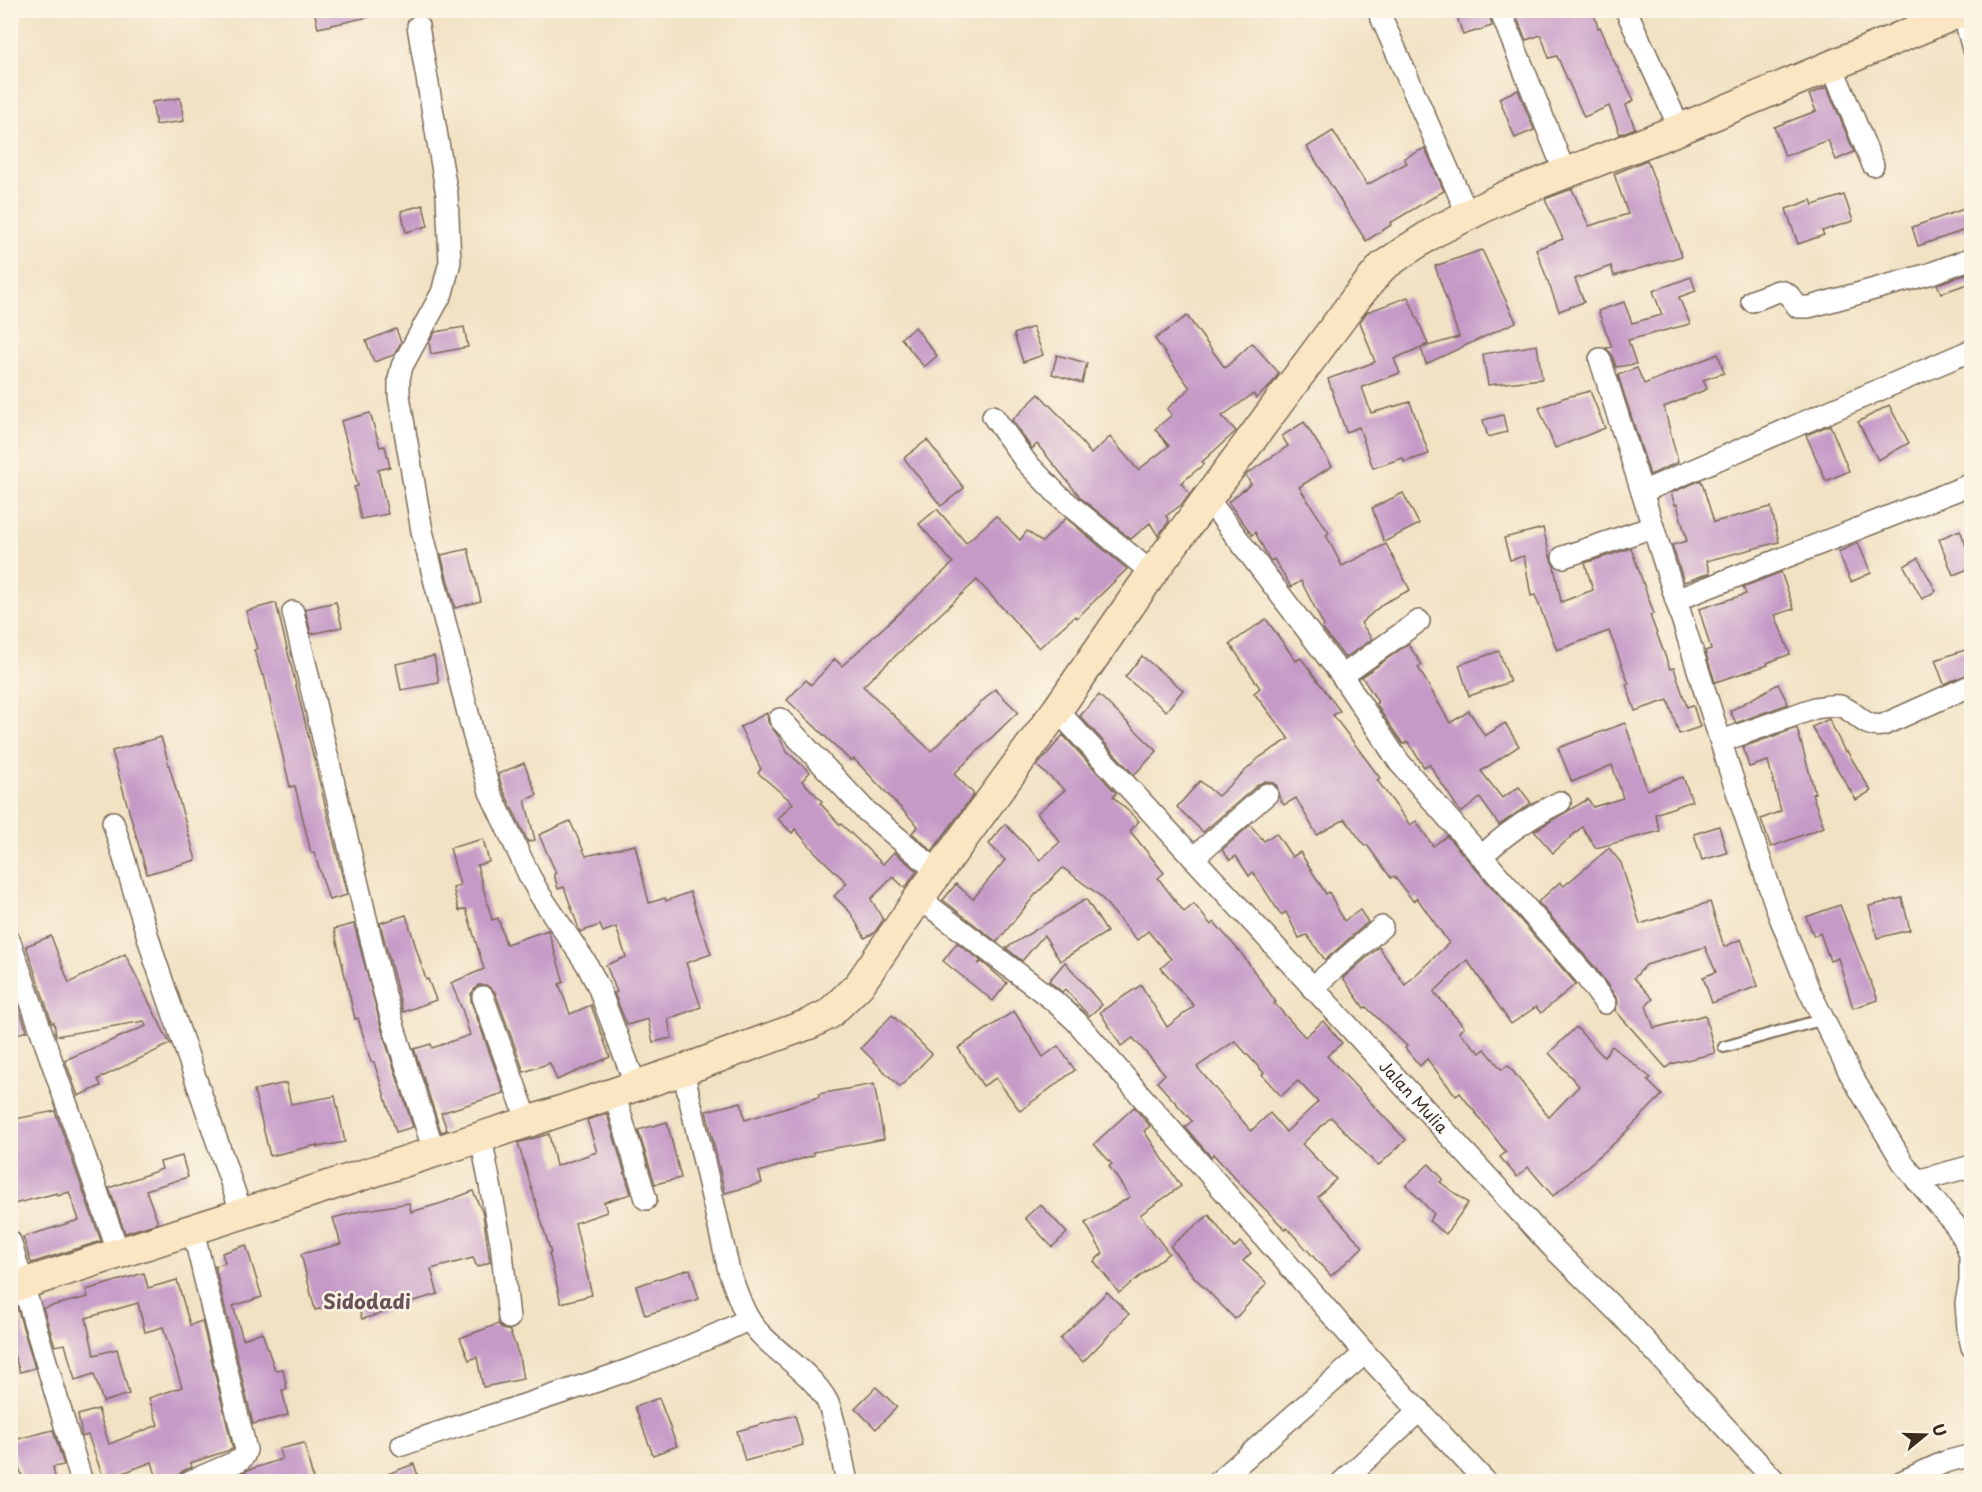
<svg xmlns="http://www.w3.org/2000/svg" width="1982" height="1492" viewBox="0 0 1982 1492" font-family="'Playpen Sans',sans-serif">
	<rect width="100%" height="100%" fill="#fcf5e5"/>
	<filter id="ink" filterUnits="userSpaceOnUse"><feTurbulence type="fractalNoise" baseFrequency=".0167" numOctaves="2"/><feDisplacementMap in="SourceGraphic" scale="12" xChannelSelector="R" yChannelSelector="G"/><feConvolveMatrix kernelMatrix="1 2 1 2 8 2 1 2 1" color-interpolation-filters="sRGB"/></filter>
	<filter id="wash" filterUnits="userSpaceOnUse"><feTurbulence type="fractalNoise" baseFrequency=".008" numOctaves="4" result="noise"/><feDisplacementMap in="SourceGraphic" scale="24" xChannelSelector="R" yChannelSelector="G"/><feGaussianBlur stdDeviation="1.35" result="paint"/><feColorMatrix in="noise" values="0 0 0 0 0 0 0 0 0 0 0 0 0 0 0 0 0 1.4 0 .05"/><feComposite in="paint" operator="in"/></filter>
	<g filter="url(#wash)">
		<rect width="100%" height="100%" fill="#f1e2c4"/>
		<g id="blocks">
			<g fill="#c59ac7" fill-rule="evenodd">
				<path d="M314 10H369V17L318 28Z"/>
				<path d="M1474 10H1488L1492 26 1463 35 1457 16Z"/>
				<path d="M1514 10H1593L1598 28 1600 27 1611 52 1610 53 1634 100 1626 105 1635 128 1620 134 1609 106 1584 117 1557 56 1549 58 1541 35 1526 40Z"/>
				<path d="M1827 87 1854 152 1836 160 1828 140 1785 156 1774 127 1816 111 1809 95Z"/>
				<path d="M1518 90 1534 130 1515 138 1499 98Z"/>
				<path d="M180 98 184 121 156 125 152 102Z"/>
				<path d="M1333 131 1367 185 1407 163 1404 158 1425 148 1444 191 1390 223 1391 225 1366 241 1307 147Z"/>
				<path d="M1647 160 1682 256 1614 276 1611 266 1575 279 1584 302 1559 311 1536 249 1563 239 1545 199 1572 189 1589 226 1628 214 1614 174Z"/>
				<path d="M1844 195 1853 221 1822 231 1824 235 1798 244 1786 209 1811 200 1813 205Z"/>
				<path d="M423 205 428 226 406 232 401 211Z"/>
				<path d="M1967 208 1971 228 1918 246 1912 227Z"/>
				<path d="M1482 250 1516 322 1426 364 1421 348 1459 337 1435 266Z"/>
				<path d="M1971 272V283L1941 293 1937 284Z"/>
				<path d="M1691 277 1696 291 1679 297 1690 324 1628 340 1636 364 1616 367 1612 355 1606 348 1612 347 1598 311 1624 302 1632 323 1662 315 1653 291Z"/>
				<path d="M1408 297 1428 344 1394 359 1400 373 1362 387 1371 413 1410 402 1429 454 1404 462 1403 458 1373 468 1359 427 1346 432 1328 379 1375 362 1360 322 1367 312Z"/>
				<path d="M1187 316 1225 368 1252 343 1279 373 1270 386 1256 398 1253 394 1222 416 1236 431 1202 462 1204 464 1181 483 1190 494 1181 505 1166 516 1169 521 1158 536 1150 523 1131 539 1082 499 1037 444 1032 449 1012 420 1039 394 1063 419 1091 454 1110 437 1138 470 1169 446 1155 429 1172 415 1167 409 1190 388 1155 339Z"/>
				<path d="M464 327 468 347 431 354 429 342 435 332Z"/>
				<path d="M915 327 937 356 924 367 901 338Z"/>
				<path d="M1033 327 1043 355 1023 362 1014 334Z"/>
				<path d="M396 329 401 342 394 355 374 362 366 341Z"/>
				<path d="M1537 345 1542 379 1488 385 1483 354Z"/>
				<path d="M1718 354 1724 373 1703 380 1707 389 1664 407 1678 462 1650 475 1618 375 1637 368 1644 384Z"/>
				<path d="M1057 355 1087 363 1082 383 1052 374Z"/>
				<path d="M1590 391 1605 428 1555 448 1539 408 1563 398Z"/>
				<path d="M1889 405 1909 443 1878 460 1858 422Z"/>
				<path d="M370 413 380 447 385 446 390 467 378 470 388 514 361 519 354 487 358 486 341 421Z"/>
				<path d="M1503 415 1507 432 1488 437 1483 420Z"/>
				<path d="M1304 422 1332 466 1299 487 1329 533 1326 535 1342 566 1386 544 1410 590 1384 603 1361 623 1372 639 1345 658 1322 628 1324 626 1301 581 1291 587 1274 559 1270 561 1267 555 1255 532 1252 535 1228 502 1251 484 1246 476 1247 474 1288 446 1282 436Z"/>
				<path d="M1830 425 1849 471 1826 481 1806 435Z"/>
				<path d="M927 440 964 488 941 506 904 458Z"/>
				<path d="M1701 480 1714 522 1771 507 1779 542 1706 561 1710 573 1684 582 1672 545 1687 541 1677 504 1675 505 1671 493Z"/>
				<path d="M1403 493 1419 524 1384 542 1372 508Z"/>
				<path d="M937 509 966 543 996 516 1020 540 1027 531 1042 542 1066 518 1127 569 1077 618 1075 616 1039 648 977 580 863 686 931 751 995 689 1018 712 954 774 974 794 932 851 912 833 918 826 854 759 851 761 787 700 806 680 811 685 835 659 842 666 953 563 919 524Z"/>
				<path d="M1543 528 1551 560 1554 566 1561 602 1593 590 1585 563 1631 548 1654 614 1650 615 1670 669 1674 668 1687 707 1693 705 1700 727 1679 734 1668 700 1635 711 1626 684H1629L1609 631 1557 650 1535 595 1531 596 1524 556 1510 560 1504 538Z"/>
				<path d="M1960 530 1971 559V568L1953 575 1939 539Z"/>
				<path d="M1858 543 1871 573 1851 582 1838 552Z"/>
				<path d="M468 549 481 601 455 608 441 555Z"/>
				<path d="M1918 558 1936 591 1922 599 1904 566Z"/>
				<path d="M1781 572 1794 609 1775 615 1790 654 1767 663 1768 665 1715 682 1705 651 1711 649 1699 609 1746 594 1743 587Z"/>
				<path d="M336 602 342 627 311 634 305 609Z"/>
				<path d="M276 603 347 895 329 900 314 852 311 853 295 786 290 787 264 675H262L254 650 257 649 246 611Z"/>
				<path d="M1266 619 1296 661 1301 658 1340 711 1333 715 1380 778 1377 780 1410 825 1416 821 1433 846 1447 836 1576 984 1541 1013 1536 1007 1511 1024 1467 960 1434 992 1464 1027 1459 1032 1480 1053 1485 1049 1502 1070 1508 1065 1549 1117 1579 1086 1549 1053 1576 1027 1604 1057 1612 1046 1651 1078 1647 1080 1662 1095 1619 1139 1553 1196 1528 1167 1517 1177 1500 1157 1506 1152 1460 1093 1456 1096 1427 1059 1420 1066 1405 1048 1407 1046 1366 1007 1364 1008 1343 978 1379 947 1405 985 1449 943 1417 898 1413 901 1394 876 1391 878 1367 845 1365 846 1345 819 1317 835 1296 798 1284 805 1279 797 1277 786 1272 782 1265 781 1259 784 1203 832 1177 807 1200 781 1218 796 1260 757 1289 739 1254 693 1260 688 1230 644Z"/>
				<path d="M1408 644 1422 665 1418 667 1450 723 1469 711 1485 736 1505 723 1519 746 1481 771 1502 798 1519 787 1531 803 1499 825 1480 798 1461 813 1429 764 1424 767 1408 742 1403 744 1381 712 1376 703 1378 702 1362 677Z"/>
				<path d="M1971 648V673L1944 684 1935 660Z"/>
				<path d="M1499 651 1510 682 1469 696 1459 665Z"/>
				<path d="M434 656 439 683 401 690 396 664Z"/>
				<path d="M1142 656 1183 690 1166 711 1125 677Z"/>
				<path d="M1778 684 1788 704 1736 723 1730 711Z"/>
				<path d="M1099 695 1157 751 1134 775 1080 716Z"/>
				<path d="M767 713 768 722 779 737 787 752 810 772 802 781 822 801 820 803 840 825 841 824 883 864 894 852 917 871 905 888 893 877 871 899 883 920 874 933 865 938 850 912 834 896 847 883 815 852 795 829 792 833 778 819 793 803 758 773 761 769 740 727Z"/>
				<path d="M1829 719 1845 752 1847 751 1871 791 1856 800 1812 727Z"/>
				<path d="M1625 723 1647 790 1683 777 1692 801 1655 814 1660 831 1596 848 1582 827 1553 853 1534 831 1588 799 1593 807 1623 798 1612 765 1572 782 1558 748Z"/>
				<path d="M1797 728 1815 793 1812 794 1824 827 1771 847 1761 819 1781 811 1768 761 1749 767 1743 747Z"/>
				<path d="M1063 735 1116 793 1113 797 1139 821 1130 831 1164 873 1158 878 1184 912 1194 904 1211 925 1214 922 1241 953 1276 1002 1274 1003 1305 1037 1323 1021 1342 1043 1327 1056 1406 1140 1378 1166 1331 1117 1302 1144 1336 1179 1318 1197 1363 1247 1331 1276 1287 1228 1286 1230 1244 1188 1213 1154 1211 1157 1185 1127 1192 1121 1157 1082 1165 1074 1133 1038 1121 1046 1100 1012 1141 985 1167 1027 1194 1006 1161 968 1171 959 1148 931 1137 940 1099 895 1063 868 1035 895 997 942 943 900 956 884 973 899 1005 860 989 844 1005 824 1040 860 1060 842 1037 813 1065 790 1037 766ZM1235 1041 1264 1073 1262 1075 1281 1096 1298 1081 1318 1102 1286 1132 1270 1113 1251 1131 1197 1067Z"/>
				<path d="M161 737 196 860 147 874 112 751Z"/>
				<path d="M524 763 537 795 525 800 535 840 528 842 502 787 498 774Z"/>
				<path d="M570 821 586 856 635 845 649 903 665 898 666 901 690 892 711 954 686 963 701 1007 668 1019 672 1038 653 1042 648 1019 627 1025 614 993 617 992 606 965 626 957 616 927 603 932 600 925 580 932 564 887 558 889 554 874 556 873 539 835Z"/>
				<path d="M1250 825 1264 841 1276 833 1292 857 1300 852 1326 894 1329 892 1344 921 1360 910 1368 922 1325 960 1307 935 1299 938 1286 912 1281 915 1253 872 1249 876 1236 856 1230 860 1222 850Z"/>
				<path d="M1719 826 1727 853 1702 860 1694 834Z"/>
				<path d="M483 839 489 862 477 865 492 920 498 918 506 944 548 930 564 982 559 984 570 1014 591 1005 610 1057 557 1080 550 1063 524 1072 495 992 486 985H478L471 994V1001L504 1093 441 1113 447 1130 441 1132 414 1049 431 1044 432 1048 470 1035 462 1009 451 983 484 969 466 909 459 911 453 888 460 885 450 848Z"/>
				<path d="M1609 848 1621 863 1640 924 1710 902 1724 947 1741 939 1758 986 1712 1003 1703 977 1716 972 1705 947 1646 965 1634 978 1653 999 1646 1006 1654 1028 1705 1015 1715 1053 1671 1064 1666 1068 1615 1010 1618 1002 1615 996 1594 966 1538 902 1560 882 1564 886Z"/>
				<path d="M1902 898 1910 930 1877 938 1869 906Z"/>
				<path d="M1086 899 1107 932 1060 961 1044 935 1022 961 1006 948Z"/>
				<path d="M1840 905 1878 1000 1853 1008 1838 958 1830 961 1820 933 1814 936 1806 917Z"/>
				<path d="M406 915 426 980 428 979 436 1000 403 1012 380 923Z"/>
				<path d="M354 924 383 1034 413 1127 396 1132 374 1062H371L358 1018 355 1019 334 929Z"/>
				<path d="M51 936 69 983 125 954 170 1044 98 1079 101 1086 78 1096 65 1060 146 1026 144 1021 56 1036 54 1022 52 1023 26 946Z"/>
				<path d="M957 943 981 961 978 964 982 962 1007 983 993 1001 943 961Z"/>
				<path d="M1065 962 1102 1005 1089 1016 1065 989 1062 992 1049 981Z"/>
				<path d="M10 982 27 1031 10 1036Z"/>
				<path d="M1014 1011 1043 1057 1058 1046 1075 1070 1020 1111 996 1078 983 1086 958 1048Z"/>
				<path d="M892 1015 932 1054 900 1087 861 1048Z"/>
				<path d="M286 1083 291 1104 335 1096 345 1142 317 1147V1145L270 1156 254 1090Z"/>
				<path d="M874 1084 884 1139 813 1152 814 1155 759 1172 762 1183 725 1193 706 1111 741 1102 745 1120 819 1097V1094Z"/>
				<path d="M1134 1107 1150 1126 1144 1131 1181 1186 1140 1215 1169 1253 1119 1293 1094 1261 1103 1253 1085 1223 1130 1197 1109 1166 1112 1164 1094 1144Z"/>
				<path d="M55 1111 101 1241 31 1263 23 1237 79 1220 69 1192 58 1196 57 1193 10 1205V1120Z"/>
				<path d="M607 1114 631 1194 604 1202 607 1212 575 1223 592 1295 561 1303 549 1253H551L518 1143 549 1134 556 1166 597 1152 587 1120Z"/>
				<path d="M667 1122 681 1178 655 1184 638 1130Z"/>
				<path d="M182 1156 188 1177 146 1190 158 1223 125 1233 109 1188 162 1169 160 1162Z"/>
				<path d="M1429 1164 1443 1179 1440 1182 1468 1203 1446 1234 1429 1221 1434 1214 1406 1185Z"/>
				<path d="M473 1191 483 1214 490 1262 477 1267 473 1258 431 1269 438 1294 386 1309 387 1312 362 1319 356 1299 315 1310 301 1254 341 1244 333 1218 360 1211 409 1203 411 1212 442 1203Z"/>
				<path d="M1040 1204 1067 1233 1052 1247 1025 1218Z"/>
				<path d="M1209 1215 1234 1248 1240 1242 1251 1253 1243 1261 1267 1283 1235 1319 1195 1278 1170 1246Z"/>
				<path d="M246 1245 262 1297 233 1306 243 1339 262 1332 275 1370 283 1369 287 1389 282 1390 288 1415 253 1424 215 1266 225 1263 222 1253Z"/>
				<path d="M690 1269 699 1299 645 1315 636 1286Z"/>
				<path d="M144 1273 148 1288 177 1280 190 1325 202 1321 233 1449 190 1463 192 1467 183 1471 178 1475 176 1480 173 1482H158L152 1462 104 1480 88 1435 82 1437 78 1415 98 1409 109 1444 158 1425 149 1398 182 1387 163 1327 145 1332 138 1303 86 1318 94 1355 117 1349 129 1394 103 1402 94 1374 75 1380 65 1344 55 1346 43 1308 88 1297 86 1290Z"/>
				<path d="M1107 1292 1129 1314 1083 1362 1060 1339Z"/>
				<path d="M16 1304 35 1368 20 1372 10 1344V1305Z"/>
				<path d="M498 1324 503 1329 510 1331 519 1356 523 1379 483 1387 477 1357 469 1360 460 1338Z"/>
				<path d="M876 1387 897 1407 876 1429 855 1408Z"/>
				<path d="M659 1398 677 1446 653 1455 635 1407Z"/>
				<path d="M795 1415 803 1445 745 1461 737 1431Z"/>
				<path d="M53 1430 64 1465 53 1467 56 1482H24L10 1441Z"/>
				<path d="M304 1443 314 1482H222L248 1470 282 1459 279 1449Z"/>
				<path d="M414 1464 420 1482H373L372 1480Z"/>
			</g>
		</g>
	</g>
	<g filter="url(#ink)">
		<use href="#blocks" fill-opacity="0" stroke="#7b6a58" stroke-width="1.5"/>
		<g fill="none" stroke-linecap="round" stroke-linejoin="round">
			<g stroke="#7b6a58" stroke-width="14">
				<path id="lane" d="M1724 1047 1824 1019"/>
			</g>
			<g stroke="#7b6a58" stroke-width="24">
				<g id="street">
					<path d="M1378 10 1468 215"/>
					<path d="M1500 10 1565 173"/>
					<path d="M1626 10 1680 129"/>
					<path d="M1963 11 1972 46"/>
					<path d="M418 26 447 195 450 262 442 293 402 366 399 379V396L422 531 473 733 490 792 530 877 540 895 586 963 598 986 636 1086"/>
					<path d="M1832 66 1873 165"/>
					<path d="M1752 301 1778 291C1789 291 1792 300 1798 307H1809L1929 274 1972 258"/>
					<path d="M1972 350 1642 492 1730 771 1778 912 1809 990 1851 1075 1905 1166 1956 1226 1964 1239 1970 1255V1282L1966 1303 1968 1329 1972 1347"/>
					<path d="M1600 359 1642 492"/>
					<path d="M993 416 1026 462 1058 495 1152 573"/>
					<path d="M1207 498 1342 676 1399 762 1584 974 1605 1003"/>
					<path d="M1563 557 1653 527"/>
					<path d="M1676 600 1972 484"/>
					<path d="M293 612 381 981 395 1031 434 1151"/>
					<path d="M1342 676 1419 621"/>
					<path id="s1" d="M1057 710 1553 1248 1625 1319 1776 1482"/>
					<path d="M780 719 864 809 939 873"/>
					<path d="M1722 741 1815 708C1823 707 1831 705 1840 706 1857 711 1863 729 1883 725L1972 685"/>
					<path d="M113 822 155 960 242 1214"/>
					<path d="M1482 856C1505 834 1531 816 1560 802"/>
					<path d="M1193 858 1267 794"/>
					<path d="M919 898 1054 1001 1076 1021 1365 1353 1486 1482"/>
					<path d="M10 942 119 1254"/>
					<path d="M1312 988 1382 927"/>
					<path d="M483 997 528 1122"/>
					<path d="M683 1070 729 1271C735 1287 740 1304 748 1318 766 1348 808 1367 827 1401 836 1420 842 1460 847 1482"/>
					<path d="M614 1093 646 1199"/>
					<path d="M481 1137 501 1243 509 1318"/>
					<path d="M1917 1181 1972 1166"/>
					<path d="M10 1241 82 1482"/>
					<path d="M402 1445C517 1405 639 1374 749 1319"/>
					<path d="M189 1482 240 1460 244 1456 246 1450 193 1230"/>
					<path d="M1218 1482 1365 1353"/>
					<path d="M1342 1482 1420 1410"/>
					<path d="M1901 1482 1945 1462 1972 1455"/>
				</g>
			</g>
			<g stroke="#7b6a58" stroke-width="33">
				<path id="secondary" d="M10 1288 528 1122 683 1070 809 1024 829 1014 859 985 919 898 1057 710 1152 573 1357 297 1382 267 1405 251 1436 231 1506 196 1680 129 1965 10"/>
			</g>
			<use href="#lane" stroke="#fff" stroke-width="10"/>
			<use href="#street" stroke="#fff" stroke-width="21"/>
			<use href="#secondary" stroke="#fbe6c4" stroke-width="30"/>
		</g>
	</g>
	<g text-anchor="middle" stroke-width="5" stroke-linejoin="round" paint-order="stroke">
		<g font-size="16" fill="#3b2a1e" stroke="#fcf5e5">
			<text dy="6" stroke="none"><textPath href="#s1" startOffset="526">Jalan Mulia</textPath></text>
		</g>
		<g font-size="20" font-weight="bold" fill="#6b5159" stroke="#fcf5e5">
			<text x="367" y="1309">Sidodadi</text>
		</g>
	</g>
	<rect width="1982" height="1492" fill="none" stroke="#fcf5e5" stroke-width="36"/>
	<g transform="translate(1925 1435) rotate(71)" stroke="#fcf5e5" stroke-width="4.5" paint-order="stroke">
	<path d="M0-4.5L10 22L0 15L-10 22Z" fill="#3b2a1e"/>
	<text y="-9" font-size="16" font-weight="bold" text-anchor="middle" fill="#3b2a1e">U</text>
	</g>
</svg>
